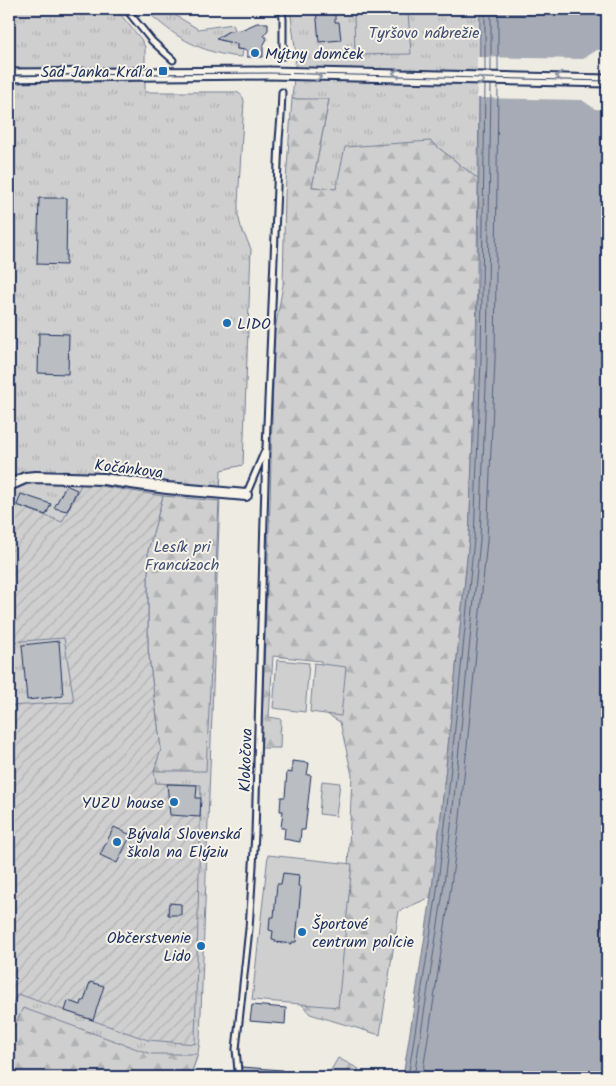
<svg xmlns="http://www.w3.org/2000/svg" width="616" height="1086" viewBox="0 0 616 1086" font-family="Kalam,sans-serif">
	<defs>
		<pattern id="grass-tufts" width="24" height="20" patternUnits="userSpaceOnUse" patternTransform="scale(1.25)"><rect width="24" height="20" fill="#cfcfcf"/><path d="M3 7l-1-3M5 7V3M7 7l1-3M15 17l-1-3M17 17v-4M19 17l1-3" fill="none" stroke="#b1b2b4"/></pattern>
		<pattern id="forest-firs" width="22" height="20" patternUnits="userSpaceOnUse" patternTransform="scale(1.25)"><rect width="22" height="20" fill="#cfcfcf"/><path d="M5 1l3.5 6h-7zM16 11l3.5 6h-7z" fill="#b1b2b4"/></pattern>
		<pattern id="garden-furrows" width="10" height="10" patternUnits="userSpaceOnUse" patternTransform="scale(1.25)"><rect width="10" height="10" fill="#cfcfcf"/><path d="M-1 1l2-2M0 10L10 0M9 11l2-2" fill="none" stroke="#b1b2b4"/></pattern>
	</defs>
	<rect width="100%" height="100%" fill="#eeebe2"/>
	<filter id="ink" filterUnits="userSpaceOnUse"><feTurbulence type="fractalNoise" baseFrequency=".02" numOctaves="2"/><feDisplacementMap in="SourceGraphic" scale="10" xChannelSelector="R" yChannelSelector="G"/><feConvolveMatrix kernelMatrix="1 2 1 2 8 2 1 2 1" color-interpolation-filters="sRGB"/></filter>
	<g filter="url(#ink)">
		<g fill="url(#grass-tufts)" stroke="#757f96">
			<path d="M9 9H117L124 19 141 39 145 47V92H236C241 94 243 96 244 101L238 203V215L241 227 251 249 243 465 221 470 200 1039 198 1054 190 1077H9Z"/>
			<path d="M146 9H165L198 29 233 24 235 30 229 31 220 36V40L237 44V49H243L242 57C213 55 186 44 163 25 157 20 151 16 146 9Z"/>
			<path d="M290 9H480L478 179 430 141 336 189 312 187 329 100 292 99 296 55Z"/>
		</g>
		<g fill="url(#forest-firs)" stroke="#757f96">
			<path d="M292 99H329L312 187 336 189 345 147 430 141 478 179 476 359 469 539 441 816 431 897 399 911 380 1035 310 1014 299 1001 347 892 352 775 340 722 325 713 321 661 273 656 269 717 281 719 280 748H261L270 504 274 336 283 285 285 194Z"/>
			<path d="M163 496 219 501 206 771H154L161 749 148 649V551Z"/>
			<path d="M23 1008 151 1054H198L190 1077H9V1038Z"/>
			<path d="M338 1058 359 1069 353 1077H327Z"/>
		</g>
		<path fill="url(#garden-furrows)" stroke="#757f96" d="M82 483 163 496 148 551V649L161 749 154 771 156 783 201 785 195 1044 148 1040 18 994 9 1013V706L74 702 64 638 9 642V502L62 522Z"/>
		<g fill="#cfcfcf" stroke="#757f96">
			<path d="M408 12 411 54 355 55 354 13Z"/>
			<path d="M277 660 309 663 305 712 273 708Z"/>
			<path d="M314 663 346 667 341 716 310 712Z"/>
			<path d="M322 781 340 783 336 816 319 814Z"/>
			<path d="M268 855 352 864 338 1007 252 1000Z"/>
		</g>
		<path fill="#a6abb5" stroke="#6e7992" d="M480 9H607V1077H403L431 897 441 816 469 539 476 359 478 277Z"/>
		<path fill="#eeebe2" d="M597 50H607V110L595 109 582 100 477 98V57L583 59Z"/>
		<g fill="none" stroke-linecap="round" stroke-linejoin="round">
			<g stroke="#536181" stroke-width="1">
				<path d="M485 9V71"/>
				<path d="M491 9V72"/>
				<path d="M498 9V72"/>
				<path d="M408 1077 436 898 446 817 474 539 481 359 485 85"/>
				<path d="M414 1077 442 899 452 818 480 540 487 360 491 85"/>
				<path d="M422 1077 449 900 460 818 487 540 495 360 498 85"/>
			</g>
		</g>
		<g fill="#babdc2" stroke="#1b2f5e">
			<path d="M316 9H335V22H339L341 40 319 42Z"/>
			<path d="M257 23H268V30L264 35 267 39 263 46V57H247V50L237 49V44L216 39 229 31 241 30Z"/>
			<path d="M39 198H67L66 265 37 264Z"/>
			<path d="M39 333 69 334 68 374 38 373Z"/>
			<path d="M66 485 77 490 67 511 54 508Z"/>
			<path d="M21 494 51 504 46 515 17 505Z"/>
			<path d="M59 641 63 696 27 700 22 645Z"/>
			<path d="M292 761 309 763 307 775H311L305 830H301L300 842 284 839 285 828H281L283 811H280L281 797H285L287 772 292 773Z"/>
			<path d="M167 784 197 785 196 798H201L200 817 170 815Z"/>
			<path d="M114 827 131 835 117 863 100 855Z"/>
			<path d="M283 873 299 875 298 886 301 887 296 942H292V944L275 942 276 940 272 939 273 931 269 930 270 917H274L277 884H281Z"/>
			<path d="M169 903 181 904V915H168Z"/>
			<path d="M90 982 104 986 93 1020 65 1011 68 1001 81 1005 82 1001H84Z"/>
			<path d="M252 1005 286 1008 285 1024 250 1021Z"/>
			<path d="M242 1067 282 1070V1077H241Z"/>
		</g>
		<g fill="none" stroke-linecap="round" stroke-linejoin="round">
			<g stroke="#1b2f5e" stroke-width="9">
				<g id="service">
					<path d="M126 9 152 41 173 60"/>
					<path d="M282 9 283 19V56"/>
					<path d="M9 72 269 70"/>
					<path d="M9 79 62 78 270 76"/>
					<path d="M246 495 266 448 279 140 281 116 282 92"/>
					<path d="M238 1071 236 1049 249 929 255 834 266 448"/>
				</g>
			</g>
			<g stroke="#1b2f5e" stroke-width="14">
				<path id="minor" d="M9 485 25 478 35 477 103 479 167 488 246 495"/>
			</g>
			<use href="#service" stroke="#f7f3e8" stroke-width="5"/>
			<use href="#minor" stroke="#f7f3e8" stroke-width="10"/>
			<g stroke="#1b2f5e" stroke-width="9" stroke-linecap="butt">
				<g id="service-bridge">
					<path d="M269 70 607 78"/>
					<path d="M270 76 607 84"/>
				</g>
			</g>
			<use href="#service-bridge" stroke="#f7f3e8" stroke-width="5"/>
		</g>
		<defs><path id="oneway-chevron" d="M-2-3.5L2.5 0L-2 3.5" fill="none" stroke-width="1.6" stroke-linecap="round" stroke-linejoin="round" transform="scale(1.25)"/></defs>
		<g stroke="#8991a3">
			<use href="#oneway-chevron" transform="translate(396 73) rotate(-179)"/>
			<use href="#oneway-chevron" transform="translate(559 76) rotate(-179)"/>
			<use href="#oneway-chevron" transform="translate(318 77) rotate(1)"/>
			<use href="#oneway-chevron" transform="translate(481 81) rotate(1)"/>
		</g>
	</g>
	<g fill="#1f6fb2" stroke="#f7f3e8" stroke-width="2">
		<circle cx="255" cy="53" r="5"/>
		<rect x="158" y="66" width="10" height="10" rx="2.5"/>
		<circle cx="227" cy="323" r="5"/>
		<circle cx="174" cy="802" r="5"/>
		<circle cx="117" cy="842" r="5"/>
		<circle cx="302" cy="932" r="5"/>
		<circle cx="201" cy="946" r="5"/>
	</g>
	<g text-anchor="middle" stroke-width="4" stroke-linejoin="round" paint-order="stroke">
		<g font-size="16" fill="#3f4f75" stroke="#f7f3e8">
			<text x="424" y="38">Tyršovo nábrežie</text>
			<text x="182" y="552">Lesík pri<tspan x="182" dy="18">Francúzoch</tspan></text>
		</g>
		<g font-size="16" fill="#1b2f5e" stroke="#f7f3e8" text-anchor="start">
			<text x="265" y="59">Mýtny domček</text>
			<text x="153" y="77" text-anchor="end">Sad Janka Kráľa</text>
			<text x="237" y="329">LIDO</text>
			<text x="164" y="808" text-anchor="end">YUZU house</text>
			<text x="127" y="839">Bývalá Slovenská<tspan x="127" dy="18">škola na Elýziu</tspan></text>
			<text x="312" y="929">Športové<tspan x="312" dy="18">centrum polície</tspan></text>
			<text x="191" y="943" text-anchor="end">Občerstvenie<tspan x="191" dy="18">Lido</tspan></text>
		</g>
		<g font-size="16" fill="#1b2f5e" stroke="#f7f3e8">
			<text transform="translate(129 468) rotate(7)" y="6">Kočánkova</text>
			<text transform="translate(245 760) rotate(-88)" y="6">Klokočova</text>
		</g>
	</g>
	<rect width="616" height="1086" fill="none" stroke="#f7f3e8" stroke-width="30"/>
	<rect x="15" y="15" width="586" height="1056" fill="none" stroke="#1b2f5e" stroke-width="2" filter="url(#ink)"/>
</svg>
